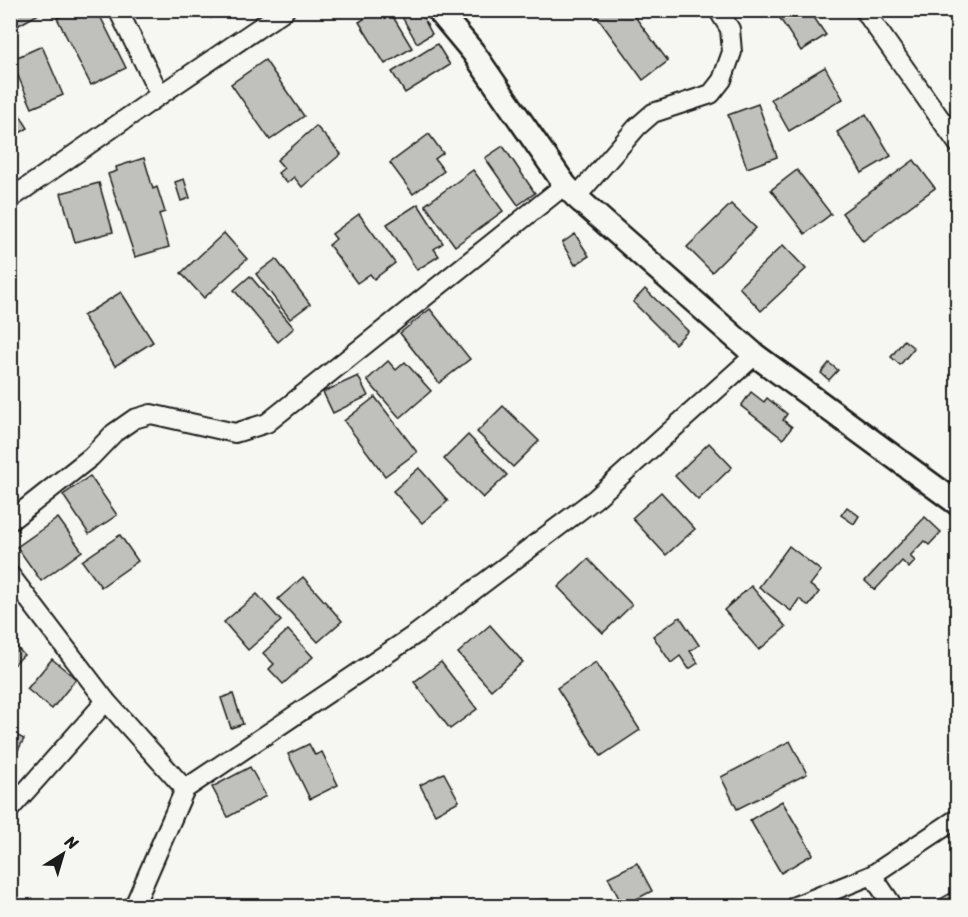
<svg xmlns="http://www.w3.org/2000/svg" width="968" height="917" viewBox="0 0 968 917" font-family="Sriracha,sans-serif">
	<rect width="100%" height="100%" fill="#f6f6f2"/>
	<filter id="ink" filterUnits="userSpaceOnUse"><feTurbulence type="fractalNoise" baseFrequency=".0167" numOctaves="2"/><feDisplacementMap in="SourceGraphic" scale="12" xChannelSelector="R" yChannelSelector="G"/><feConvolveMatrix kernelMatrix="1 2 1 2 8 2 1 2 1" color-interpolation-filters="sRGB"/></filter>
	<g filter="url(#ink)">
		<g fill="#c0c0bd" stroke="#1c1c1c" stroke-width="1.5">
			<path d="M10 10H46L10 30Z"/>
			<path d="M71 10H97L126 68 91 85 57 18Z"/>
			<path d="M208 10H225L211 18Z"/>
			<path d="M364 10H389L412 48 385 64 359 22 367 17Z"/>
			<path d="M398 10H419L432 34 417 43Z"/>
			<path d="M592 10H630L668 61 643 80Z"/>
			<path d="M789 10H809L826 35 801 51 779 17Z"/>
			<path d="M437 44 450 65 405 93 392 72Z"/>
			<path d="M42 46 63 95 32 108 11 60Z"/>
			<path d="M265 60 304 116 270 140 231 84Z"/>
			<path d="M825 67 843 99 789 131 771 99Z"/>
			<path d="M10 100 28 128 10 139Z"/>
			<path d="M758 104 777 157 747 168 728 115Z"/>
			<path d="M866 114 891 156 862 173 837 132Z"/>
			<path d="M316 126 341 154 302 187 294 177 287 183 278 173 284 168 277 160Z"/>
			<path d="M429 134 443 153 435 159 444 171 413 194 390 163Z"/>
			<path d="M503 146 535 193 518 205 485 158Z"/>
			<path d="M144 158 153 189 157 187 165 212 159 214 169 247 135 257 108 174 117 171 116 167Z"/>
			<path d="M914 160 935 188 863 241 842 213Z"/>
			<path d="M473 170 503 211 455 246 425 205Z"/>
			<path d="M797 170 831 214 805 234 771 190Z"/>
			<path d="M184 179 190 198 181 201 175 182Z"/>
			<path d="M99 183 113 232 75 242 61 193Z"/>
			<path d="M418 204 443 243 434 249 439 256 417 270 387 224Z"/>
			<path d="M731 204 756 228 712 272 687 247Z"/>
			<path d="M359 214 395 263 374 279 370 274 357 283 329 245 336 239 332 234Z"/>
			<path d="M224 233 247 259 204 298 181 273Z"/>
			<path d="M575 234 589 256 575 265 562 243Z"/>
			<path d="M783 245 806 269 761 311 739 287Z"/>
			<path d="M276 259 310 304 290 319 256 274Z"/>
			<path d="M250 276 294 328 278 342 234 290Z"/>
			<path d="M645 289 688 331 675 344 633 302Z"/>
			<path d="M121 292 153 342 115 366 83 316Z"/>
			<path d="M430 309 470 359 439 383 400 333Z"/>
			<path d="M904 340 914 348 900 365 891 357Z"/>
			<path d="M388 361 396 370 405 362 431 391 400 418 367 380Z"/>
			<path d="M829 363 838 370 829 380 821 373Z"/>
			<path d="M358 376 368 396 333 413 323 392Z"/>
			<path d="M751 392 764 402 767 398 787 414 783 420 792 427 783 439 741 406Z"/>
			<path d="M375 397 417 452 385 476 344 421Z"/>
			<path d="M503 406 539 441 513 467 477 432Z"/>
			<path d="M468 435 507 475 483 498 444 459Z"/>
			<path d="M709 443 732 467 698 500 675 476Z"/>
			<path d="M419 468 448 501 422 523 393 491Z"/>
			<path d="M90 476 117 515 89 534 63 495Z"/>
			<path d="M661 492 695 529 666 555 632 518Z"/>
			<path d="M847 507 859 516 854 524 841 515Z"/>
			<path d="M925 517 941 532 929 545 924 541 910 556 915 561 909 568 902 561 875 590 865 581Z"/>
			<path d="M58 518 82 551 41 581 17 547Z"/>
			<path d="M120 535 138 561 101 587 82 561Z"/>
			<path d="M789 546 821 571 810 585 819 592 809 606 799 599 791 611 759 587Z"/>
			<path d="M588 559 632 605 603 633 558 587Z"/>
			<path d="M303 577 342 621 318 642 278 599Z"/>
			<path d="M751 586 786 627 759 650 724 610Z"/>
			<path d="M257 594 281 621 248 650 224 622Z"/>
			<path d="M680 617 699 645 690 651 698 663 689 669 680 656 671 663 653 636Z"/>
			<path d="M490 625 523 662 491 690 458 653Z"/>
			<path d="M288 630 313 657 283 684 269 669 274 664 263 653Z"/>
			<path d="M10 640 24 655 10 668Z"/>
			<path d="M52 659 76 679 52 709 27 689Z"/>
			<path d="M441 662 477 709 450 729 414 682Z"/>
			<path d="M596 662 640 730 601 756 557 688Z"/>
			<path d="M233 694 243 724 231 728 221 698Z"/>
			<path d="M10 732 24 739 10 765Z"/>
			<path d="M790 741 807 774 737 809 721 777Z"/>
			<path d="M309 744 315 755 322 752 338 785 310 799 288 754Z"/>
			<path d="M250 767 266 796 228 817 212 787Z"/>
			<path d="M444 773 459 801 435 814 420 785Z"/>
			<path d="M782 801 813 854 781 873 750 820Z"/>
			<path d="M637 863 652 891 623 906 608 877Z"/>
			<path d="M958 889V906H928Z"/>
			<path d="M551 899 552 906H535L534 900Z"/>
		</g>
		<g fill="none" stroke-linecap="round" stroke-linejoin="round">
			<g stroke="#1c1c1c" stroke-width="22">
				<g id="minor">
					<path d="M118 10 160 95"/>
					<path d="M864 10 958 144"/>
					<path d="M576 197 637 127 653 113 711 94 722 80 732 52 730 29 718 10"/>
					<path d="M10 199 160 95 285 10"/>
					<path d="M10 521 91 457 114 433 134 419 151 414 235 433 267 423 565 185"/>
					<path d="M10 575 106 701 185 789 134 906"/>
					<path d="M185 789 416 634 595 499 755 355"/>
					<path d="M10 809 106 701"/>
					<path d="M872 875 893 906"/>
					<path d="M795 906 872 875 958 818"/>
				</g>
			</g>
			<g stroke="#1c1c1c" stroke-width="27">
				<path id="tertiary" d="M438 10 473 52 565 185 576 197 755 355 958 504"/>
			</g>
			<use href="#minor" stroke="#f6f6f2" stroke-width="18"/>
			<use href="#tertiary" stroke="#f6f6f2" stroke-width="22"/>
		</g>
	</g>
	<rect width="968" height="917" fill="none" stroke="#f6f6f2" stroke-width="36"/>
	<rect x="18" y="18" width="932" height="881" fill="none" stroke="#1c1c1c" stroke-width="2" filter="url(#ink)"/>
	<g transform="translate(63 854) rotate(37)" stroke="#f6f6f2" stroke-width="4.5" paint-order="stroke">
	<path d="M0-4.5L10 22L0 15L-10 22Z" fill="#1c1c1c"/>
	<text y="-9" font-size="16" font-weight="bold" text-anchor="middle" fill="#1c1c1c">N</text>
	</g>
</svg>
